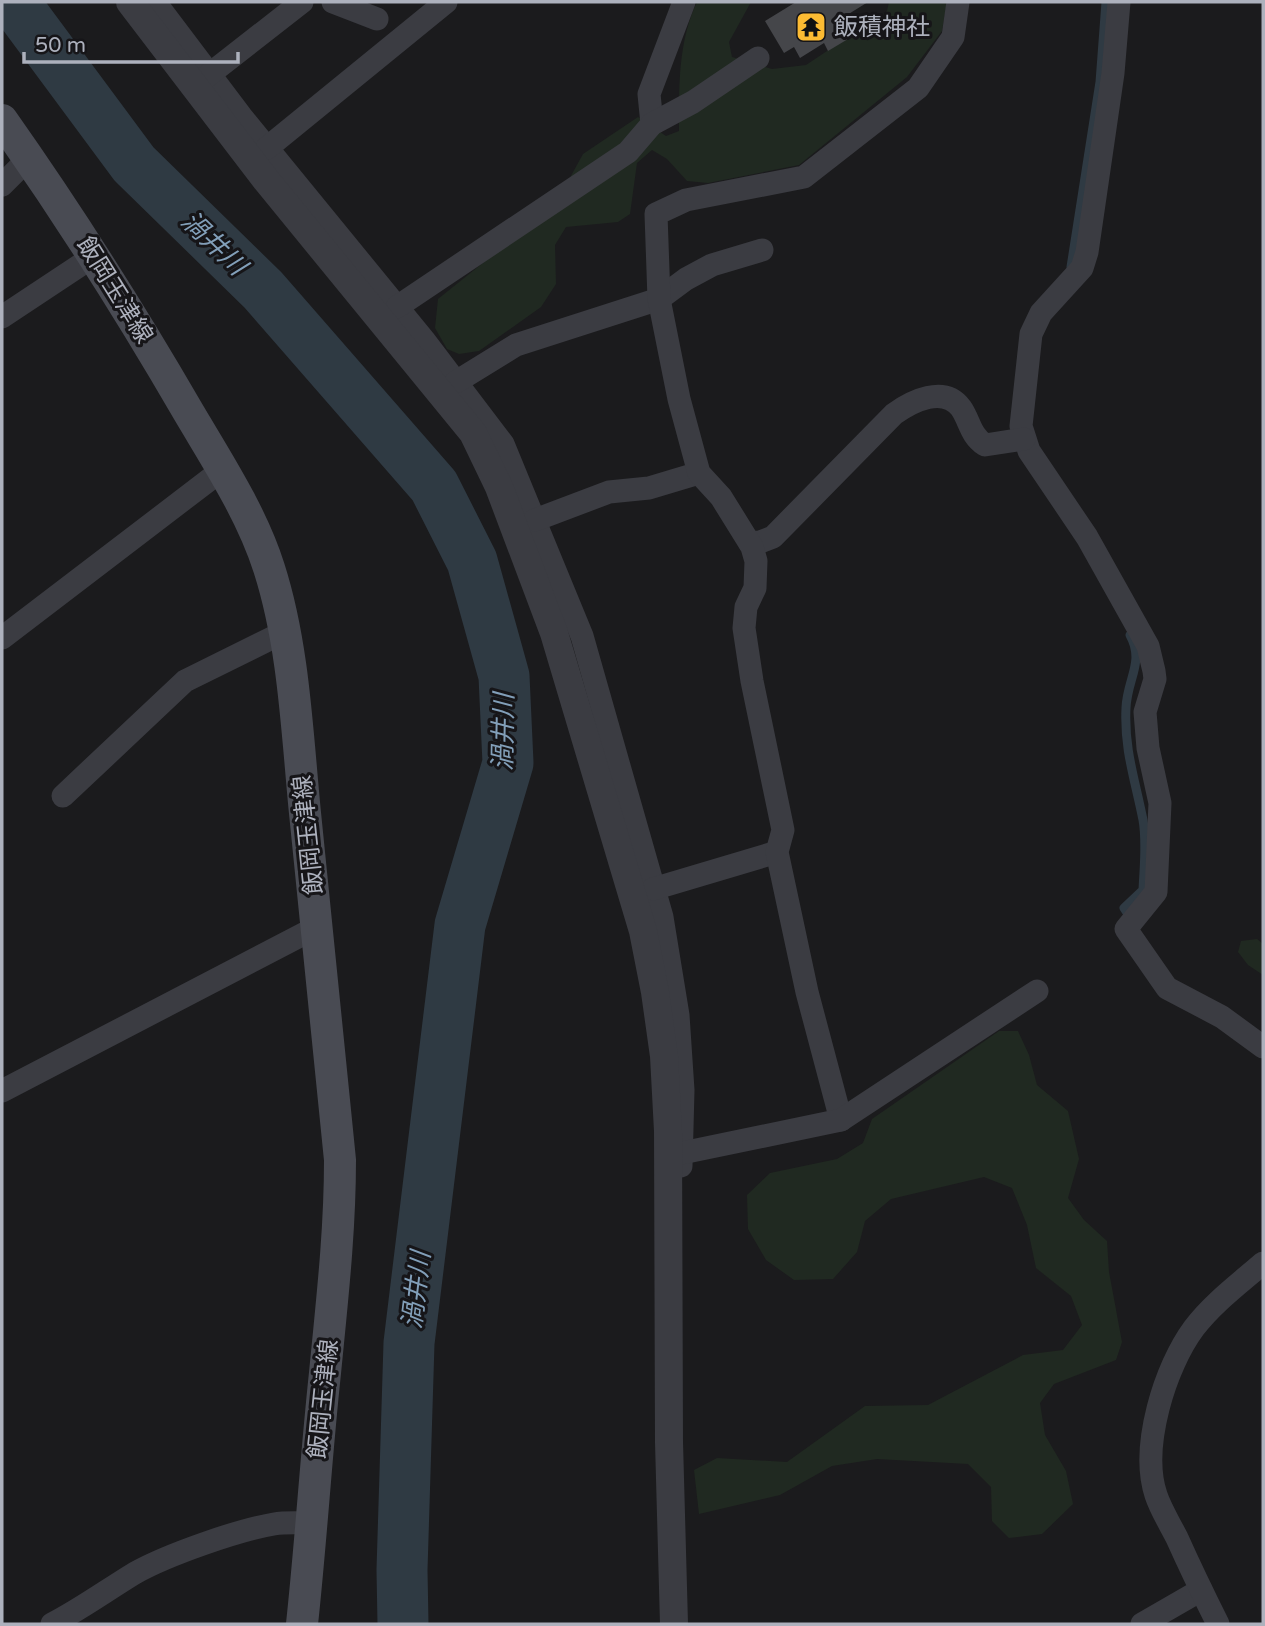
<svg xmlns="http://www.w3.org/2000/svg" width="1265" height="1626" viewBox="0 0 1265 1626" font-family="'Varela Round','Noto Sans JP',sans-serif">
	<rect width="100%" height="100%" fill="#1b1b1d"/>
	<g fill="#202921">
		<path d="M697 2H751L729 42 732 57 772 69 806 65 887 11 889 2H947L942 31 907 77 799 165 708 183 687 181 667 159 652 150 637 163 630 214 618 222 566 227 555 245 556 284 541 307 479 351 459 354 447 349 435 328 438 299 524 230 567 183 583 154 638 117 666 136 679 131C679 87 678 42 697 2Z"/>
		<path d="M1257 939 1263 944V975L1248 965 1238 952 1241 941Z"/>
		<path d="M999 1031H1018L1029 1055 1037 1085 1068 1111 1079 1159 1068 1198 1084 1220 1107 1241 1109 1272 1122 1342 1116 1360 1054 1384 1040 1403 1045 1435 1066 1471 1073 1504 1042 1534 1009 1538 992 1521 991 1487 968 1464 877 1459 832 1466 780 1495 699 1514 694 1470 717 1458 787 1462 865 1406 928 1405 1023 1355 1063 1350 1082 1325 1071 1296 1036 1268 1027 1225 1012 1188 984 1177 891 1199 865 1221 857 1252 833 1279 794 1280 766 1260 748 1229 747 1195 770 1173 837 1159 863 1143 872 1119Z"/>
	</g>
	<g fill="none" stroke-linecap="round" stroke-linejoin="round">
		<g stroke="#2f3a43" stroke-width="9">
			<path d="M1071 267 1100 82 1106 2"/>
			<path d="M1130 635C1145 662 1127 679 1126 708 1124 750 1135 779 1143 820 1147 843 1144 867 1143 890L1124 908 1132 920"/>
		</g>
		<path stroke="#2f3a43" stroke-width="51" d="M14 2 134 164 263 290 434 486 472 561 504 676 508 763 460 925 409 1343 402 1570 403 1624"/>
	</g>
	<path fill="#45464a" d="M796 2H868L847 15 858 33 828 51 824 43 800 58 794 47 784 53 765 21Z"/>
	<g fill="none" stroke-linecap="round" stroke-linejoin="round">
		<g stroke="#3b3c42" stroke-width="23">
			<path d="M155 2 241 116 424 340 503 444 582 636 662 917 678 1015 683 1090 681 1166"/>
			<path d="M333 2 377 19"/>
			<path d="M1119 2 1113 73 1087 252 1082 268 1041 313 1031 334 1021 426 1029 451 1087 537 1148 646 1154 671 1155 679 1145 712 1148 748 1160 803 1156 892 1126 929 1167 988 1222 1017 1263 1047"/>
			<path d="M197 84 302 2"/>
			<path d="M652 124 649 94 684 2"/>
			<path d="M267 148 446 2"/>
			<path d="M2 185 29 158"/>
			<path d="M397 307 628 152 652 124 693 102 758 58"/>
			<path d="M2 317 94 256"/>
			<path d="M456 382 516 345 659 299 686 279 712 265 762 250"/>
			<path d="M535 520 609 492 649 488 699 473"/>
			<path d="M750 543 760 542 773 537 894 414C912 401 944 385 961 408 970 421 970 435 985 445L1024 439"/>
			<path d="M2 638 222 470"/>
			<path d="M63 796 185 681 284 632"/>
			<path d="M653 889 777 852"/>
			<path d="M2 1091 317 927"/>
			<path d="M841 1120 807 992 777 852 783 830 752 681 744 628 746 607 755 588 756 561 752 547 721 497 699 473 679 399 659 299 656 214 686 200 804 177 918 88 953 37 958 2"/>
			<path d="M682 1153 841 1120 1037 991"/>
			<path d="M52 1624C81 1609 107 1590 135 1573 167 1555 238 1530 274 1524 286 1522 299 1523 312 1523"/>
			<path d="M1142 1624 1201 1590"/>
			<path d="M1218 1624C1204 1596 1190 1567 1177 1538 1170 1524 1161 1510 1156 1495 1140 1447 1165 1367 1194 1328 1213 1303 1240 1283 1263 1263"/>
		</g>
		<path stroke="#3b3c42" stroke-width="28" d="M130 2 266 180 473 433 499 487 554 633 643 931 655 992 664 1056 668 1131 669 1442 674 1624"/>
		<path stroke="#494b53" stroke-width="32" d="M2 120C69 215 131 313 189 413 218 462 252 514 269 568 294 646 297 732 305 813 317 928 328 1044 340 1160 340 1232 332 1301 325 1373 316 1457 311 1541 302 1624"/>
	</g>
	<defs>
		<g id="temple-square" transform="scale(1.575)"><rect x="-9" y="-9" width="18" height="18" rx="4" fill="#fcbb33" stroke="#161518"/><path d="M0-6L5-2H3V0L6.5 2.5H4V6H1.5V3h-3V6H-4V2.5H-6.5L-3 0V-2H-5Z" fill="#111"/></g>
	</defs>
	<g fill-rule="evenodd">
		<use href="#temple-square" x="811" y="27"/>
	</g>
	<g text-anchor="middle" stroke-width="6" stroke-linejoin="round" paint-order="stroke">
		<g font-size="24" fill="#adb1bd" stroke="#161518" text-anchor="start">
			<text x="834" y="35">飯積神社</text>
		</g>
		<g font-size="24" fill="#adb1bd" stroke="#161518">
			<text transform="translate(115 290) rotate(58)" y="8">飯岡玉津線</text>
			<text transform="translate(308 835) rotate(-96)" y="8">飯岡玉津線</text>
			<text transform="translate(323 1399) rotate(-84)" y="8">飯岡玉津線</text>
		</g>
		<g font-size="26" font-style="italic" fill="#829fb9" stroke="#161518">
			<text transform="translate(214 243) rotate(44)" y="9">渦井川</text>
			<text transform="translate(503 732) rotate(-89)" y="9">渦井川</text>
			<text transform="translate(416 1290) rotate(-83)" y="9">渦井川</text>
		</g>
	</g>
	<rect width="1265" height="1626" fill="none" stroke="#adb1bd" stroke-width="7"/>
	<path d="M24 52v10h214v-10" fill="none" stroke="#adb1bd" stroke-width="3.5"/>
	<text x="35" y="52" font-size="21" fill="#adb1bd" stroke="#161518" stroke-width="5" paint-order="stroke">50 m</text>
</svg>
